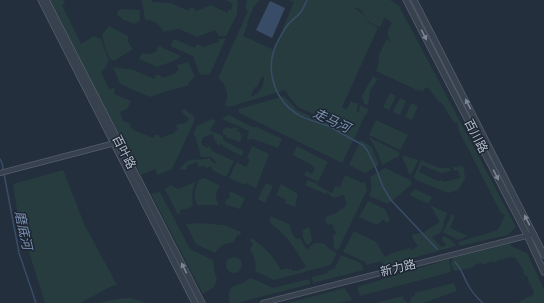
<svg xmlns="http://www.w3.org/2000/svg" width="544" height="303" viewBox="0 0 544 303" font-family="'DejaVu Sans','Noto Sans SC',sans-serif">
	<rect width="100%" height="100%" fill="#242f3e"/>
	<g fill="#263c3f" fill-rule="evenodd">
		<path d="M49 0H64L65 3 62 5 81 44 94 36 101 39 109 61 105 68 101 72 109 89 113 88 115 90 114 94 131 101 127 109 120 112 123 121 131 124 130 127 134 130 153 138 155 135H159L160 138 175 133 174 132 178 130 176 125 186 123 189 119 181 111 185 109 186 111 187 110 189 114 191 113 194 117V122L172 169 158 175 155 169 141 175Z"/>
		<path d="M141 0H152V2L171 3 189 11 190 8H194L196 11 211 5 227 13 229 9 231 10 233 4 226 0H238L237 14 226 36H219L215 30 197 37 179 29 163 32C160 24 154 20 145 20L143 6Z"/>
		<path d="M247 0H261L258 2 255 6H254L247 23 248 24 243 36 274 50 294 2 288 0H390L399 6 516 227 508 235 460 246 458 242 498 230 505 215 501 213 459 131 457 122 454 123 442 103 438 101 428 87 424 89 423 92 420 90 419 91 376 71 379 61 378 57 387 38 389 42 390 40C386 34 388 29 392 23L385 17 380 27C377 26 373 25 371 23 364 18 364 9 354 7L364 15 369 23 378 28 342 107 345 109H347L351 101 354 103H358L357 112H359L360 105 368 109 367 114 365 115 354 139 342 163 239 113V109L284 96 297 110 316 119 327 123V119L299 108 290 98 285 90 229 107 225 105C229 94 227 85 218 78L248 11 245 8ZM262 76 264 77C263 88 260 94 250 97L255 87H257Z"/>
		<path d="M121 9 140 10V21L134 24 122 19 121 17 117 15 118 11Z"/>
		<path d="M109 26 128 36V42L133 49 114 61 110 59 106 50 102 35Z"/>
		<path d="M226 38 210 74 200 75 193 56 170 46 174 39 195 48 196 45H200L202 47 219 42 218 39Z"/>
		<path d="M159 46 181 56 174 61 157 67 139 59 142 53C147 55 152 54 157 51L156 49Z"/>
		<path d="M188 62 195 77 190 81 187 86 167 91 150 97 120 84 113 67 134 70 154 79 156 75H160L162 78 176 73 175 71H179L177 65Z"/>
		<path d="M373 76 378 79 370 91 368 105 364 104 362 96Z"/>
		<path d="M390 93 396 96 389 110 383 107Z"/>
		<path d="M400 98 406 101 400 115 393 112Z"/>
		<path d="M411 103 418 106 412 120 405 117Z"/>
		<path d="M229 115 252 127H257L282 139 278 148 253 139 247 140 249 131 222 119Z"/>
		<path d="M212 119 216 121 210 130 211 131 223 136V139L226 142 244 151 242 156 224 147 223 145 221 144 220 146 217 144 212 134 202 138 203 140 201 141 203 146H205L206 148 210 146 212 151 234 161 226 177 212 170V168L209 166 208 168 203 166 199 167 197 162 187 166V169L185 170 180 169C189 155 196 162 209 158L215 164 216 162 211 157H201L196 138 193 134 197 126Z"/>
		<path d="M376 120 408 135 400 150 369 135Z"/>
		<path d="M227 127 232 129 234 127 239 129V130L237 129 236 131 240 132 242 137 240 142 226 137V135H223V132L222 131Z"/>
		<path d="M368 137 399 152V156L382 165C379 155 375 145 368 137Z"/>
		<path d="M361 140 372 147 379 165 365 173 349 165Z"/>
		<path d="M252 146 269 154 256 188 246 183 245 185 229 178 237 162 246 167 250 160 247 158Z"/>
		<path d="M297 146 328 162 318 182 304 175 306 171 312 174 315 168 313 167 312 165 293 155Z"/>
		<path d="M403 156H405L418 160 411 175 409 174 405 162 403 161Z"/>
		<path d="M421 160 439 168H450L451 171 441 173 422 165 419 172 438 181 442 180 443 182 460 178 458 170 454 171 453 167 462 166 464 168 465 179 458 190 448 193 416 180 414 177Z"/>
		<path d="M385 168 410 180 412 184 388 204 369 196C372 189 372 184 370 177Z"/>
		<path d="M63 170 85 226 117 285 112 286 80 303H45L18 217 13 184Z"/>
		<path d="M345 175 362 183 365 182 367 190 338 250 334 248 333 235 336 234 332 224 327 225 325 217 335 214 341 209 346 207 345 205 347 204 344 195 334 198 329 195V193L327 192 326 194 305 185 308 180 318 184 317 185 332 193 335 186 340 187Z"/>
		<path d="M204 178 220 186C216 192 214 198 219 204L218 205H197C193 198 195 187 199 180Z"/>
		<path d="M195 182C192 190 192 197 193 206L187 209 180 210V214L178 215 165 189 171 185 178 189Z"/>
		<path d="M266 183 273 186 265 203 258 199Z"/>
		<path d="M281 184 298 194 295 207 285 203 286 200 276 195Z"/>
		<path d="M415 189 432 197 429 203H427L409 195Z"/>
		<path d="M229 191 245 198 240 209 226 205 225 200 230 198Z"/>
		<path d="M160 192 190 249 213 260 214 270 217 280 214 287 203 294 151 194Z"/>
		<path d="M368 201 385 209 390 220 388 223 383 220 377 225 359 217Z"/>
		<path d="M430 205 447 213 443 224 444 226 440 233 432 237 441 247 445 246 446 244 442 240 443 236 452 240 454 244 455 243 456 246 384 266 382 261 366 265 365 262 343 252 354 231 376 242 385 257 392 253 409 248 411 250 418 246 412 237 413 234 422 233 440 222Z"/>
		<path d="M452 214 454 215V218L450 228 468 236 458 240 443 232Z"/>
		<path d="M271 216 289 224 292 233 296 239 300 238 306 249H308C314 242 317 242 325 244L328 248 337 253 331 265 274 280 255 271C257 262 254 256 250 249L253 243 250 241 251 238C264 246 274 257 281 270L287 268 288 270 291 268 292 271H297L306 267C296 249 285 233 269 222Z"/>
		<path d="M199 223 224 225 241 232 240 235H237L234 242C226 243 220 245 215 253L196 244 186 224Z"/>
		<path d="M309 227 311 234 312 241 308 245C303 241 302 235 303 230Z"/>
		<path d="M511 243V246L527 253 544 289V302L542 303H519V302L534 294 533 292 534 291 528 282 529 280 527 276H525L523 272 524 271 517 260 515 258 511 257 509 258 508 257 502 260 501 259 494 263 492 261 483 265 481 263 479 264 478 263 471 268 455 271 453 270 451 263 453 258Z"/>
		<path d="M341 255 361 263 364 270 313 283 312 277 328 273V271L335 268Z"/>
		<circle cx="234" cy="265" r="8"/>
		<path d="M449 259 451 272 360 296 357 287Z"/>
		<path d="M251 278 273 288 309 279 310 284 237 303H230C229 297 227 289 234 286 236 285 238 285 240 284 244 283 247 279 251 278Z"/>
		<path d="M454 283 457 291 423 303H411L410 301 411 297 415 296 414 293Z"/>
		<path d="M345 288 352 300 339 303H287Z"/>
		<path d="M403 296V299L408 303H375Z"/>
		<path d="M131 298 146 303H97L118 299Z"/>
	</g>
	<path fill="#394c67" d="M270 1 285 8 272 38 256 30Z"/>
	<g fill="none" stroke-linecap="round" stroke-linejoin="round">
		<g stroke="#394c67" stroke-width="1.5">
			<path d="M307 0C305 4 303 10 300 13 296 18 290 21 287 26 283 31 276 44 274 50 266 74 276 101 297 114 306 120 318 122 328 126 340 132 351 139 363 145L367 150 375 166 383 187 391 200 437 249"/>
			<path d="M0 159 2 163 19 253 36 303"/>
			<path d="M455 262C462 269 464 278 468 285 472 292 477 298 483 303"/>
		</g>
		<g stroke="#565f6c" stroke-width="6">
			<g id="minor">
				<path d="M0 173 115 143"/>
				<path d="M263 303 534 234"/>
			</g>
		</g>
		<g stroke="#565f6c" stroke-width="7">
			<g id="tertiary">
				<path d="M41 0 195 303"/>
				<path d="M46 0 202 303"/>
				<path d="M406 0 527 235 544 272"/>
				<path d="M414 0 544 255"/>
			</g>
		</g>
		<use href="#minor" stroke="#38414e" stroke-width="4.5"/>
		<use href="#tertiary" stroke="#38414e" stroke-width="5.5"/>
	</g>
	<defs><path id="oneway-solid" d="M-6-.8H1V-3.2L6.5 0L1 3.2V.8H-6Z"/></defs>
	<g fill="#7c8592">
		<use href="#oneway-solid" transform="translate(424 35) rotate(63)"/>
		<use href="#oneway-solid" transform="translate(468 104) rotate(-117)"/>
		<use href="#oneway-solid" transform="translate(496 175) rotate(63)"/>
		<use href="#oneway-solid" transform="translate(527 220) rotate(-117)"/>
		<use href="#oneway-solid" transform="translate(184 268) rotate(-117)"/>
	</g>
	<g text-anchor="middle" stroke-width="3" stroke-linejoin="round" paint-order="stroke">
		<g font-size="12" fill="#b4bcc9" stroke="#1d2633">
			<text transform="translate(476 136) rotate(63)" y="4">百川路</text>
			<text transform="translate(124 152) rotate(63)" y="4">百叶路</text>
			<text transform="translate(398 268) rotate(-14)" y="4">新力路</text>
		</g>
		<g font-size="13" font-style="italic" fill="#7c92b1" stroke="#1d2633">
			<text transform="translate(332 120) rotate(25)" y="5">走马河</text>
			<text transform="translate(24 230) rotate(78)" y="5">磨底河</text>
		</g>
	</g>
</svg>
